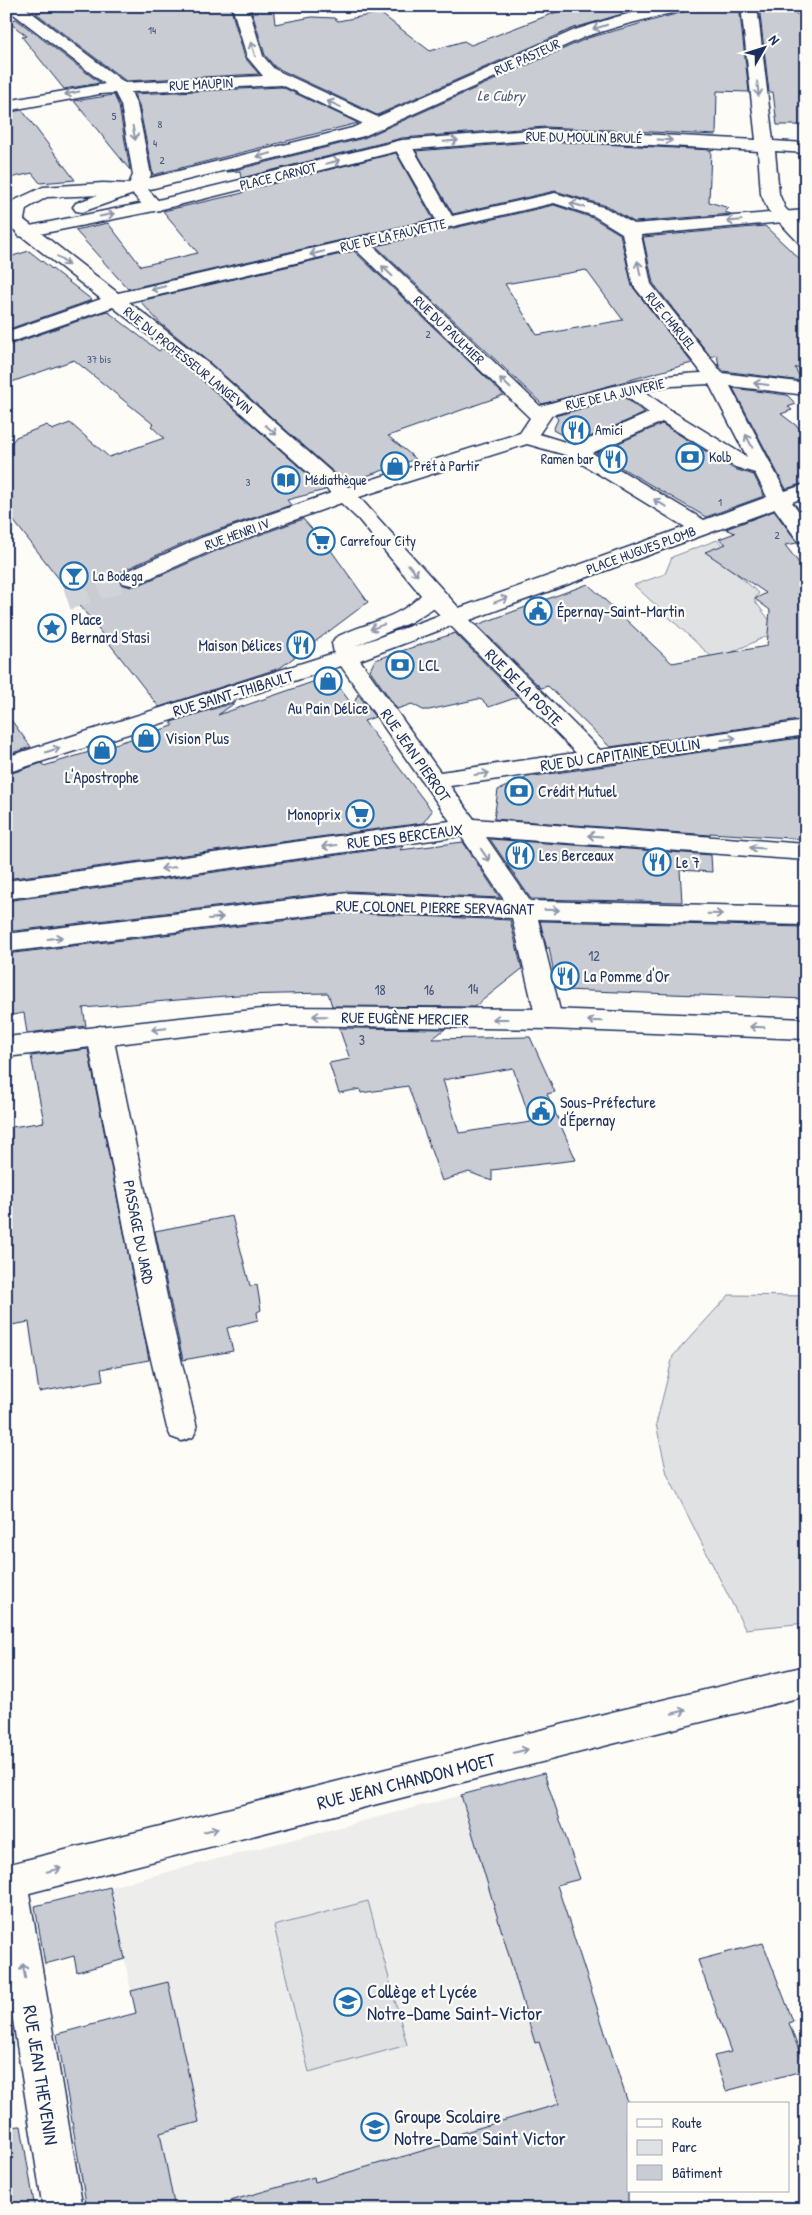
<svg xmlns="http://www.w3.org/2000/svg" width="812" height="2215" viewBox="0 0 812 2215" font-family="'Patrick Hand',sans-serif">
	<rect width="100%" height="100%" fill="#fdfcf7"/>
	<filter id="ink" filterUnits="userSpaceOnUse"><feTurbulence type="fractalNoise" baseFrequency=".02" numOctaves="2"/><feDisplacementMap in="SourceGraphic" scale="10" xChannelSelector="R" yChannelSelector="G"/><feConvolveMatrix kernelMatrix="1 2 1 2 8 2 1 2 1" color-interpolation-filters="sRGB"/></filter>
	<g filter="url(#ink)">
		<path fill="#edeeec" d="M493 1787 539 2042 591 2209H175L110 1887Z"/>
		<g fill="#e0e1e3" stroke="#7e88a0">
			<path d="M717 540 735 556 725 564 759 593 754 600 778 631 715 660 634 585 665 574 672 557Z"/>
			<path d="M729 1295 806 1296V1623L745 1629 667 1474 656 1424 673 1356Z"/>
			<path d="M368 1901 407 2045 309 2072 274 1926Z"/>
		</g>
		<g fill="#c9ccd3" stroke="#1b2f5e" fill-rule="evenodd">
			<path d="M84 6H230L245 58 259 74 126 81 36 13 57 8 63 12Z"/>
			<path d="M250 6H273L275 24 312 17 334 18 338 21 380 13 430 51 464 41 471 45 554 13 579 6H651L574 28 377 115 275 67 265 55Z"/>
			<path d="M691 6H739L749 92 717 91 716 135 545 127 402 138 241 178 240 171 227 172 364 138 588 38 687 11Z"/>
			<path d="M759 6H784L806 20V125H777L773 92H769Z"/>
			<path d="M16 19 100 83 64 89 22 37 27 36 7 21Z"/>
			<path d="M282 87 358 123 153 175 139 105 134 94Z"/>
			<path d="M114 95 119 106 130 170 74 101Z"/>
			<path d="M22 110 75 180 40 183 32 173 6 179V113Z"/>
			<path d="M545 141 711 150 709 202 729 208 725 212 731 214 634 222 607 206 555 191 453 214 416 151Z"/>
			<path d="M396 153 433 219 128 289 75 230 108 223 141 266 198 253 163 211 243 193V191Z"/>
			<path d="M554 205 593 218 620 234 632 286 692 363 542 404 376 246ZM586 270 623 320 537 335 505 284Z"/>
			<path d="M765 226 806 265V366L795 368 802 381 723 371 717 364 719 366 717 355 711 357 653 283 643 237Z"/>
			<path d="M29 251 92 300 6 330V258Z"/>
			<path d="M354 251 504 395 388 436 416 459 346 483 210 363 160 323 140 301Z"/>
			<path d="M107 311 159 351 162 348 194 373 325 490 287 500 291 505 200 536 122 571 118 577 121 584 131 587 139 585 218 550 303 519 330 549 368 602 280 668 159 707 6 511V450L16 437 47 425 52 430 70 423 109 457 164 438 151 426 153 424 74 360 6 384V346Z"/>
			<path d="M733 388 787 395 796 404 788 407 792 410 781 414 806 433V482L786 489Z"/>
			<path d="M624 397 645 413 576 443 553 430 558 419 555 416Z"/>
			<path d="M662 424 734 469 754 475 764 496 706 517 596 453Z"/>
			<path d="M774 511 798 543 785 545 806 572V719L610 747 548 686 541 688 477 625 588 584 672 663 767 646 770 610 755 599 766 593 705 552 726 544 719 539 735 533 726 529Z"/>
			<path d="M455 633 518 697 489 707 482 700 478 699 429 710H423L412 704 397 709 370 670 375 660Z"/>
			<path d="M324 678 333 679 353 706 358 694 375 717 364 721 432 811 423 823 6 879V775L42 763 44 766 173 726 171 722 236 702 218 715Z"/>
			<path d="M6 713 31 747 6 755Z"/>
			<path d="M806 737V839L710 833V835L494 819 498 790 528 777Z"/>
			<path d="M490 839 711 855 712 872 680 870 682 902 531 899Z"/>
			<path d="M463 842 500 898 348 891 6 932V901L403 846 400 850Z"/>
			<path d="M348 913 510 920 522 969 474 1007 332 1006 328 993 237 995 83 1008 86 1026 27 1033 24 1013 6 1016V954Z"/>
			<path d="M540 921 806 927V999L564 990 556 985 549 947 547 949Z"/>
			<path d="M339 1028 445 1029 432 1039 530 1037 555 1092 547 1094 576 1160 492 1170V1181L469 1172 442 1181 408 1086 361 1093 360 1089 339 1093 329 1063 350 1059ZM513 1068 531 1122 459 1133 443 1080Z"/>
			<path d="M88 1049 149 1360 101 1369 103 1380 39 1392 29 1322 6 1326V1128L44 1122 31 1056Z"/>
			<path d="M232 1216 250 1286 257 1285 261 1310 257 1312 258 1320 227 1328 233 1351 183 1360 155 1231Z"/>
			<path d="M544 1773 580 1879 557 1885 628 2103V2209H231L230 2201 314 2177 315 2182 446 2144 445 2138 559 2104 539 2042 535 2043 461 1795Z"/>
			<path d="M110 1887 125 1959 77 1972 74 1956 45 1964 35 1906Z"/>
			<path d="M763 1943 793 2021 789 2023 806 2070 726 2091 714 2056 731 2052 698 1960Z"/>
			<path d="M168 1982 199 2122 160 2133 175 2209H87L57 2034 136 2013 131 1991Z"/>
			<path d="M21 2126 35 2209H6V2127Z"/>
		</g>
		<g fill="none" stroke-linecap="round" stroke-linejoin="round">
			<path stroke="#d0d3d8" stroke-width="22" stroke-dasharray="22 11" stroke-linecap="butt" d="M67 599 131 578"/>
			<g stroke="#1b2f5e" stroke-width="3">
				<g id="minor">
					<path d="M6 6H23L125 83 263 76 247 57 232 6H248L263 56 274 69 384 120 386 124 384 128H372L282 85 131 92 137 105 151 175 145 186 163 206 160 210C147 213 141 203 133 194L47 197 26 209 24 220 118 293 436 220 393 145 396 141H408L411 145 452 216 555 193 606 208 634 224 806 210V220L641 235 651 284 722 373 806 383V395L730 386 785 491 806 484V497L792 502 806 521V542L798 541 775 509 470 620 600 750 806 721V735L450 786 474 819 806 844V860L486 837 530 901 806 907V925L538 919 562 1019 558 1026 549 1029 540 1026 536 1019 512 918 348 911 6 952V934L348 893 504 900 461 836 6 899V881L450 821 341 666 6 773V757L334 653 332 643 335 638C363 623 399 619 421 595L359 520 341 503 217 548 139 583 131 585 123 583 120 578 123 573 201 538 331 493 195 372 113 307 6 344V332L101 299 9 226C4 220 7 208 11 202L43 187 103 183 129 184 133 175 121 105 115 93 100 94 6 111V101L105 84 7 9ZM554 203 594 216 622 233 633 285 702 373C646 375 594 391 540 406L372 245ZM355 249 530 418 520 433 348 487 209 364 129 302ZM709 384 747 457 670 410 644 391 672 386ZM624 395 649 413 575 445 539 434 552 415ZM662 422 735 467 755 473 767 497 704 520 592 453ZM527 444 569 456 685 527 459 608 359 497ZM433 608 440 615 355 646 411 622ZM451 626 576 753 440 772 360 660Z"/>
					<path d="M100 1026 109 1029 113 1036 173 1325 197 1428 193 1437 182 1441 171 1437 167 1428 143 1325 87 1036 91 1029Z"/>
					<path d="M9 1864 22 1869 27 1881 83 2209H43L6 1976V1865Z"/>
				</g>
			</g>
			<g stroke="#1b2f5e" stroke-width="3">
				<g id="major">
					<path d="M660 6H689L687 9 627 24 587 36 364 136 142 191 82 212 76 211 73 207 76 203 130 183 352 128 575 30 616 17Z"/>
					<path d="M741 6H757L773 141 806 143V153L775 151 779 194 785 208 806 229V245L800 244 768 210 761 194 758 151 545 139 402 150 154 211 25 237 19 236 16 232 19 228 25 227 154 201 402 140 545 129 756 140Z"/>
					<path d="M280 1007 549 1009 806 1019V1039L549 1029 280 1025 6 1057V1037Z"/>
					<path d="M806 1666V1696L612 1744 6 1899V1865L612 1712Z"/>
				</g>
			</g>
			<use href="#minor" fill="#fdfcf7" fill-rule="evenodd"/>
			<use href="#major" fill="#fdfcf7" fill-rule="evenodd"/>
		</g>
		<defs><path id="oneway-shaft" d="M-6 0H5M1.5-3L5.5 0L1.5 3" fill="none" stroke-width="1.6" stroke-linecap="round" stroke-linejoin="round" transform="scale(1.25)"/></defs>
		<g stroke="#8c96aa">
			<use href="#oneway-shaft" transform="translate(600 27) rotate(162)"/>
			<use href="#oneway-shaft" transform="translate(253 49) rotate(-107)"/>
			<use href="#oneway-shaft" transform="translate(758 89) rotate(83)"/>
			<use href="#oneway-shaft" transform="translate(72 93) rotate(169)"/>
			<use href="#oneway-shaft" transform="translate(334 104) rotate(-156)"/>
			<use href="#oneway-shaft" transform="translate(134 133) rotate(79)"/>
			<use href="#oneway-shaft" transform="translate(665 140) rotate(3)"/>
			<use href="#oneway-shaft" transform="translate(451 141) rotate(-5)"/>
			<use href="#oneway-shaft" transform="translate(264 155) rotate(166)"/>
			<use href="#oneway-shaft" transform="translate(333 162) rotate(-14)"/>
			<use href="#oneway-shaft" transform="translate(577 205) rotate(-164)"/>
			<use href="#oneway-shaft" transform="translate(107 215) rotate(-11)"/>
			<use href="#oneway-shaft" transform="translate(734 221) rotate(175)"/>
			<use href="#oneway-shaft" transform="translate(317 253) rotate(167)"/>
			<use href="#oneway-shaft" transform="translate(63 261) rotate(38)"/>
			<use href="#oneway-shaft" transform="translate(639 268) rotate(-101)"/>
			<use href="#oneway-shaft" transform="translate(387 271) rotate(-136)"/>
			<use href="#oneway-shaft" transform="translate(158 288) rotate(167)"/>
			<use href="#oneway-shaft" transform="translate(505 383) rotate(-136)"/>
			<use href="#oneway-shaft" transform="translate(761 384) rotate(-173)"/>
			<use href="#oneway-shaft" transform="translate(271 430) rotate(41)"/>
			<use href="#oneway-shaft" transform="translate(749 441) rotate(-117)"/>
			<use href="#oneway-shaft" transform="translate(660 503) rotate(-149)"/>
			<use href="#oneway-shaft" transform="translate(413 570) rotate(50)"/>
			<use href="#oneway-shaft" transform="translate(501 600) rotate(-20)"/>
			<use href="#oneway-shaft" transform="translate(377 627) rotate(160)"/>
			<use href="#oneway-shaft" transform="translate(729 739) rotate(-8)"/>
			<use href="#oneway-shaft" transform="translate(53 750) rotate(-18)"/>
			<use href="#oneway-shaft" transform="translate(482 774) rotate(-8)"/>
			<use href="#oneway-shaft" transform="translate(595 836) rotate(-176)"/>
			<use href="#oneway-shaft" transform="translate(329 846) rotate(172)"/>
			<use href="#oneway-shaft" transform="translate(757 848) rotate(-176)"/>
			<use href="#oneway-shaft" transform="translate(485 855) rotate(56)"/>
			<use href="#oneway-shaft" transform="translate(168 868) rotate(172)"/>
			<use href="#oneway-shaft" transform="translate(552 910) rotate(1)"/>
			<use href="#oneway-shaft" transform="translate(715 914) rotate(1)"/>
			<use href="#oneway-shaft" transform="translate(216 918) rotate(-7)"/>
			<use href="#oneway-shaft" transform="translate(55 938) rotate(-7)"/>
			<use href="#oneway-shaft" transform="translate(320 1016) rotate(-179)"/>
			<use href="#oneway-shaft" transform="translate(500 1019) rotate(-180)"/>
			<use href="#oneway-shaft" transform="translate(595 1021) rotate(-178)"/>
			<use href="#oneway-shaft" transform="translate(757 1027) rotate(-178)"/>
			<use href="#oneway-shaft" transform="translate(159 1029) rotate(174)"/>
			<use href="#oneway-shaft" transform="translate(679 1712) rotate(-14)"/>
			<use href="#oneway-shaft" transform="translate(521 1751) rotate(-14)"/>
			<use href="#oneway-shaft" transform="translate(211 1830) rotate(-14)"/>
			<use href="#oneway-shaft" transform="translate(54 1870) rotate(-14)"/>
			<use href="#oneway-shaft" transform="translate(24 1971) rotate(-99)"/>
		</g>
	</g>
	<defs>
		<g id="restaurant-ring" transform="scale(1.4375)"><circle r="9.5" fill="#fdfcf7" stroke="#1f6fb2" stroke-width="1.5"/><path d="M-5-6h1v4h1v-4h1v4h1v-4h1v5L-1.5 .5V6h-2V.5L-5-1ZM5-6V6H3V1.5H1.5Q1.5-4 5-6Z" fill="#1f6fb2"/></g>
		<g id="bank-ring" transform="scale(1.4375)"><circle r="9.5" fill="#fdfcf7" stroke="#1f6fb2" stroke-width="1.5"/><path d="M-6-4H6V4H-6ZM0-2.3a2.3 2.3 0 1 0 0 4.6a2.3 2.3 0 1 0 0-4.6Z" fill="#1f6fb2"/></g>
		<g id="shop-ring" transform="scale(1.4375)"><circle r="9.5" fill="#fdfcf7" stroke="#1f6fb2" stroke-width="1.5"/><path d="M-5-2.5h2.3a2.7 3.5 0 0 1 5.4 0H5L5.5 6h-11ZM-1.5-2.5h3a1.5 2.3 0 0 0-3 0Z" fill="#1f6fb2"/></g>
		<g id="library-ring" transform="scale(1.4375)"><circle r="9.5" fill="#fdfcf7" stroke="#1f6fb2" stroke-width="1.5"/><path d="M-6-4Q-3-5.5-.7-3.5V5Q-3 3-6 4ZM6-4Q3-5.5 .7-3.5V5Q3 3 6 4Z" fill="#1f6fb2"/></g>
		<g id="supermarket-ring" transform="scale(1.4375)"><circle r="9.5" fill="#fdfcf7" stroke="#1f6fb2" stroke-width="1.5"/><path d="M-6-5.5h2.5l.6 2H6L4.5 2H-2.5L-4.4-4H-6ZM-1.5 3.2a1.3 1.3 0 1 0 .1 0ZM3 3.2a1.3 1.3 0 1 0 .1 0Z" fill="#1f6fb2"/></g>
		<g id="bar-ring" transform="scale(1.4375)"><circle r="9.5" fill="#fdfcf7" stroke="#1f6fb2" stroke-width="1.5"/><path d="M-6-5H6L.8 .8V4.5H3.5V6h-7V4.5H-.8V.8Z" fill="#1f6fb2"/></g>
		<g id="civic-ring" transform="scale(1.4375)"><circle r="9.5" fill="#fdfcf7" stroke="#1f6fb2" stroke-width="1.5"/><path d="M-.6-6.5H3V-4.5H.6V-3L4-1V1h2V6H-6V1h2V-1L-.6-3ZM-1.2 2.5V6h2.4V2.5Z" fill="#1f6fb2"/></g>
		<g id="sight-ring" transform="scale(1.4375)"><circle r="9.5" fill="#fdfcf7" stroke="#1f6fb2" stroke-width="1.5"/><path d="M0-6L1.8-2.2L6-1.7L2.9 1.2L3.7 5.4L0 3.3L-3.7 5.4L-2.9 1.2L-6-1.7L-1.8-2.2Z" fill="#1f6fb2"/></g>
		<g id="school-ring" transform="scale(1.4375)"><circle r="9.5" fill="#fdfcf7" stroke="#1f6fb2" stroke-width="1.5"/><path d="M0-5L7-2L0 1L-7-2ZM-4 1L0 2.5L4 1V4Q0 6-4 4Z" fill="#1f6fb2"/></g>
	</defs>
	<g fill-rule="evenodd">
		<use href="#restaurant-ring" x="576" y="430"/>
		<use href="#bank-ring" x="690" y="457"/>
		<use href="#restaurant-ring" x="613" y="459"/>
		<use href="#shop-ring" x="395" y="466"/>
		<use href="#library-ring" x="286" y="480"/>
		<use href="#supermarket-ring" x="321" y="541"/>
		<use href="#bar-ring" x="74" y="576"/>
		<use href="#civic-ring" x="538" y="611"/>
		<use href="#sight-ring" x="52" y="628"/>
		<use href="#restaurant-ring" x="301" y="645"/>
		<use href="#bank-ring" x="400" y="665"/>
		<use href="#shop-ring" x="328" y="681"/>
		<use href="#shop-ring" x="146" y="738"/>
		<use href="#shop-ring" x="102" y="750"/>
		<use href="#bank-ring" x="519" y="791"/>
		<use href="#supermarket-ring" x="360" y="814"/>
		<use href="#restaurant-ring" x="520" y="855"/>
		<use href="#restaurant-ring" x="657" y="862"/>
		<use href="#restaurant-ring" x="565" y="976"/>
		<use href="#civic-ring" x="541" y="1111"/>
		<use href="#school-ring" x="348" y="2002"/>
		<use href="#school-ring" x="375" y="2127"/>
	</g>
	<g text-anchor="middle" stroke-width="4.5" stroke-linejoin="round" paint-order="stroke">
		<g font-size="11" fill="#46567b">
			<text x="152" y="34">14</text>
			<text x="114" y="120">5</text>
			<text x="160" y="128">8</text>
			<text x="155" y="147">4</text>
			<text x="162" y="164">2</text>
			<text x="428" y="338">2</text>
			<text x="99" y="363">37 bis</text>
			<text x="248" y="486">3</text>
			<text x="720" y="506">1</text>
			<text x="777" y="539">2</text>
		</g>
		<g font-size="14" fill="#1b2f5e" stroke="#fdfcf7">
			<text transform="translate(527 57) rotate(-24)" y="5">RUE PASTEUR</text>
			<text transform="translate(201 84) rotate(-3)" y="5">RUE MAUPIN</text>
			<text transform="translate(584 137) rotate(1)" y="5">RUE DU MOULIN BRULÉ</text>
			<text transform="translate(278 176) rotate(-14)" y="5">PLACE CARNOT</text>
			<text transform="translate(393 235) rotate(-13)" y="5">RUE DE LA FAUVETTE</text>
			<text transform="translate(671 321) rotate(51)" y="5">RUE CHARUEL</text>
			<text transform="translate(449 330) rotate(44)" y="5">RUE DU PAULMIER</text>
			<text transform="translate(188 360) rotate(39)" y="5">RUE DU PROFESSEUR LANGEVIN</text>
			<text transform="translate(615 394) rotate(-13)" y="5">RUE DE LA JUIVERIE</text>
			<text transform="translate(237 534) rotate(-20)" y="5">RUE HENRI IV</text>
			<text transform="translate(641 550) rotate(-20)" y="5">PLACE HUGUES PLOMB</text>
		</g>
		<g font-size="14" fill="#1b2f5e" stroke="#fdfcf7" text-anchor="start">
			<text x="595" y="435">Amici</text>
			<text x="709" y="462">Kolb</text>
			<text x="594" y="464" text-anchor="end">Ramen bar</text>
			<text x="414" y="471">Prêt à Partir</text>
			<text x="305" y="485">Médiathèque</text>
			<text x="340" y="546">Carrefour City</text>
			<text x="93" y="581">La Bodega</text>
		</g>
		<g font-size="14" fill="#46567b">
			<text x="594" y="961">12</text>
			<text x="473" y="994">14</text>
			<text x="380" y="995">18</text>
			<text x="429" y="995">16</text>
			<text x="362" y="1045">3</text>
		</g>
		<g font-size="15" font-style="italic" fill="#49587d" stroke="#fdfcf7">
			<text transform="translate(501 96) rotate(1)" y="5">Le Cubry</text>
		</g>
		<g font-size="16" fill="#1b2f5e" stroke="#fdfcf7" text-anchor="start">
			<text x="557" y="617">Épernay-Saint-Martin</text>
			<text x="71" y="625">Place<tspan x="71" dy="18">Bernard Stasi</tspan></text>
			<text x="282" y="651" text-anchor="end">Maison Délices</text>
			<text x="419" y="671">LCL</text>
			<text x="328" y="714" text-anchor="middle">Au Pain Délice</text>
			<text x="165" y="744">Vision Plus</text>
			<text x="102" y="783" text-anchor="middle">L'Apostrophe</text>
			<text x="538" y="797">Crédit Mutuel</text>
			<text x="341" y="820" text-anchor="end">Monoprix</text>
			<text x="539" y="861">Les Berceaux</text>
			<text x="676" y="868">Le 7</text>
			<text x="584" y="982">La Pomme d'Or</text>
			<text x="560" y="1108">Sous-Préfecture<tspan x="560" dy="18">d'Épernay</tspan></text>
		</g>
		<g font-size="16" fill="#1b2f5e" stroke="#fdfcf7">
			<text transform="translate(524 687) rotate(45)" y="6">RUE DE LA POSTE</text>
			<text transform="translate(233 693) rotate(-17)" y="6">RUE SAINT-THIBAULT</text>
			<text transform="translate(620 754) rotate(-8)" y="6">RUE DU CAPITAINE DEULLIN</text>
			<text transform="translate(416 755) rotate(55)" y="6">RUE JEAN PIERROT</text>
			<text transform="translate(405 836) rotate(-7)" y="6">RUE DES BERCEAUX</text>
			<text transform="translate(435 907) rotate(1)" y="6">RUE COLONEL PIERRE SERVAGNAT</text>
			<text transform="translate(405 1018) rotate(1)" y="6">RUE EUGÈNE MERCIER</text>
			<text transform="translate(139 1232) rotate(79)" y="6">PASSAGE DU JARD</text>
		</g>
		<g font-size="19" fill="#1b2f5e" stroke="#fdfcf7">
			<text transform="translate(406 1781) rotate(-14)" y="7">RUE JEAN CHANDON MOET</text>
			<text transform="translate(41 2075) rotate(81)" y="7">RUE JEAN THEVENIN</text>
		</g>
		<g font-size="19" fill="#1b2f5e" stroke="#fdfcf7" text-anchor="start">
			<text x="367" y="1998">Collège et Lycée<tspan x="367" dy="22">Notre-Dame Saint-Victor</tspan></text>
			<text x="394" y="2123">Groupe Scolaire<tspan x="394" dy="22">Notre-Dame Saint Victor</tspan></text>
		</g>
	</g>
	<rect width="812" height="2215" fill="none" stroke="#fdfcf7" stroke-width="25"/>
	<rect x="12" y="12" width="787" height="2190" fill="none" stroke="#1b2f5e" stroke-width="2" filter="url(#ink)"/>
	<rect x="627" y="2102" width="162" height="90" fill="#fdfcf7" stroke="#a3aaba"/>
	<rect x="637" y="2119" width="25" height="8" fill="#fdfcf7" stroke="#a3aaba"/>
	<text x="672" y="2128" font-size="15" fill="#1b2f5e">Route</text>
	<rect x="637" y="2140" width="25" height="15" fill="#e0e1e3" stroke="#a3aaba"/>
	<text x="672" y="2152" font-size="15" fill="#1b2f5e">Parc</text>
	<rect x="637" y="2165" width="25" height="15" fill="#c9ccd3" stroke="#a3aaba"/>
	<text x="672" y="2178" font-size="15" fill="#1b2f5e">Bâtiment</text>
	<g transform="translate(764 48) rotate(51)" stroke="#fdfcf7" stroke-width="4" paint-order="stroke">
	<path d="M0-4L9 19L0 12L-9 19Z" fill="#1b2f5e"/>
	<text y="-8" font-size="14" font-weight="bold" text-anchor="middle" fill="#1b2f5e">N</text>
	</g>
</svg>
